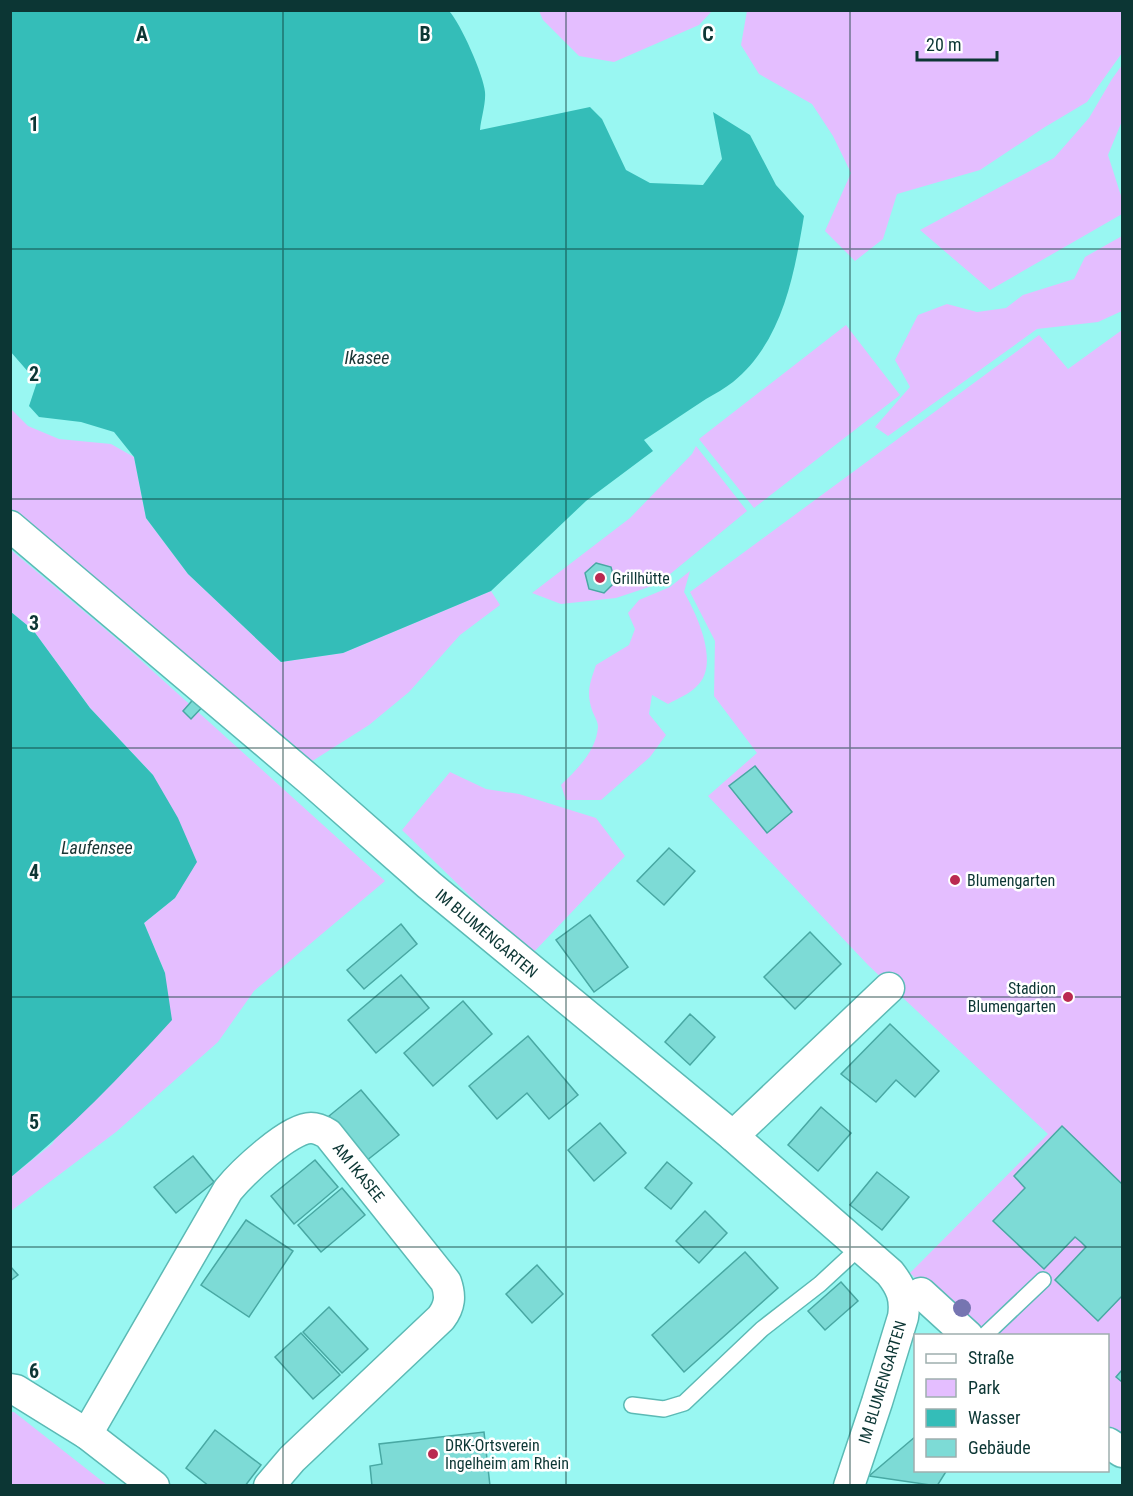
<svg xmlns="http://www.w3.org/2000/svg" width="1133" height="1496" viewBox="0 0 1133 1496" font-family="'Roboto Condensed',sans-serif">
	<rect width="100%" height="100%" fill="#99f7f2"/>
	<g fill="#e4beff">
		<path d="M539 11H712L699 25 614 62 579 56 543 20Z"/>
		<path d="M747 11H1122V53L1087 102 1045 127 980 170 897 194 883 239 855 261 825 231 851 173 833 136 812 104 759 74 741 45Z"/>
		<path d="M1122 65V121L1108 155 1122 199V214L990 290 920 230 1054 158 1089 118 1112 79Z"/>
		<path d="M1122 236V311L1098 322 1037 329 888 436 875 427 910 387 895 360 918 315 947 304 977 312 1006 308 1023 295 1074 279 1085 257Z"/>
		<path d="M846 325 900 395 754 508 699 439Z"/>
		<path d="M1122 330V1441L1108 1432V1336L976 1335 910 1273 1048 1134 868 965 708 796 757 753 714 696 715 641 690 592 1039 335 1068 369Z"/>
		<path d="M10 408 28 426 59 439 111 444 134 457 146 518 188 574 281 662 343 653 491 591 500 605 460 635 409 692 369 725 303 767 11 515Z"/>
		<path d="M696 446 747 511 658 584 616 598 561 604 532 593 630 518 692 454Z"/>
		<path d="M11 550 124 645 385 881 254 991 218 1042 116 1132 11 1211V1177L52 1144 165 973 144 923 175 898 153 775 90 708 33 630 11 612Z"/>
		<path d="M690 571 684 592C697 615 721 665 696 687 689 694 677 699 668 704L652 695 649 714 666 735 650 757 601 800H566L561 785C577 769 596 752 598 727 598 721 594 716 592 710 586 692 590 683 596 665L629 645 635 629 628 613 639 600 670 587Z"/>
		<path d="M450 772 486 789 519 794 596 818 625 856 531 955 402 830Z"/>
		<path d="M11 1412H14L107 1485H11Z"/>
	</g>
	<g fill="#34bdb8">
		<path d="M11 10 449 11C460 22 484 76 485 92 486 104 481 118 480 130L590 107 602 119 626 170 650 183 703 185 722 159 713 112 750 135 776 185 804 216C794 275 783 341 733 382 725 388 715 394 706 399 685 413 665 426 644 440L653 451 586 501 491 591 343 653 281 662 188 574 146 518 134 457 114 432 81 422 39 417 29 406 37 382 10 351Z"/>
		<path d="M11 612 33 630 90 708 153 775 178 818 197 862 175 898 144 923 165 973 172 1020C121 1076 69 1130 11 1177Z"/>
	</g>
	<g fill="#7ddbd6" stroke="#48a8a3" stroke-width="1.5">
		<path d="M596 563 611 567 615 582 604 593 589 589 585 573Z"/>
		<path d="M198 694 207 702 191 719 183 711Z"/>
		<path d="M755 766 792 812 767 833 729 786Z"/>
		<path d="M669 848 695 871 664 905 637 881Z"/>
		<path d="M590 915 628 967 594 992 556 940Z"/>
		<path d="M401 924 417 944 364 989 347 970Z"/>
		<path d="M810 932 841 964 795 1009 764 977Z"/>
		<path d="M401 975 429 1008 376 1053 348 1020Z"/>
		<path d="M463 1001 492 1034 433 1086 404 1053Z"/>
		<path d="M690 1014 715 1037 690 1065 665 1042Z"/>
		<path d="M890 1024 939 1071 915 1097 896 1080 876 1102 841 1074Z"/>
		<path d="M528 1036 578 1095 549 1119 527 1093 497 1119 469 1086Z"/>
		<path d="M361 1090 399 1135 366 1161 329 1116Z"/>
		<path d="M821 1107 851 1133 818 1171 788 1145Z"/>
		<path d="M600 1123 626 1153 594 1181 568 1150Z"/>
		<path d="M1062 1126 1122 1184V1296L1098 1321 1055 1280 1086 1247 1081 1242 1075 1237 1044 1269 993 1221 1025 1188 1014 1176Z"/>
		<path d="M193 1156 214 1182 176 1213 154 1187Z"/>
		<path d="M315 1160 338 1187 294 1224 271 1196Z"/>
		<path d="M667 1162 692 1183 671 1209 645 1188Z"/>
		<path d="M877 1172 909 1197 882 1230 850 1205Z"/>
		<path d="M342 1188 365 1215 321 1252 298 1225Z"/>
		<path d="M705 1211 727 1233 699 1263 676 1241Z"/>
		<path d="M246 1220 293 1251 249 1317 201 1285Z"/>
		<path d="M745 1252 778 1288 684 1372 652 1335Z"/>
		<path d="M537 1265 563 1294 532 1323 506 1294Z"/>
		<path d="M10 1266 18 1275 10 1281Z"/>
		<path d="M841 1282 858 1301 825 1330 808 1311Z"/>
		<path d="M329 1307 368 1349 342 1373 303 1332Z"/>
		<path d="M301 1333 340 1375 313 1399 275 1357Z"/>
		<path d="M1122 1370V1382L1116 1377Z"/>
		<path d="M215 1430 261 1465 245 1486H209L186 1468Z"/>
		<path d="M484 1432 490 1486H372L370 1466 382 1464 379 1444Z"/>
		<path d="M916 1436V1470H947L937 1486 869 1476Z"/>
	</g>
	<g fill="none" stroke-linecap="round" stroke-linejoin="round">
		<g stroke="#5bbab5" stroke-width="18">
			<g id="service">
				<path d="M984 1336 1043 1280"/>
				<path d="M632 1405 664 1409 684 1403 762 1329 820 1284 860 1247"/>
			</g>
		</g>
		<g stroke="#5bbab5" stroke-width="33">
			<g id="minor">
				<path d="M10 526 311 781 429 885 733 1136 890 1273C901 1287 906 1298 903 1317L877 1402 849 1486"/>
				<path d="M733 1136 889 988"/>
				<path d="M921 1293 968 1336"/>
				<path d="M10 1389 16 1390 87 1434 154 1486"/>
				<path d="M87 1434 228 1190C242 1173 289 1128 311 1128 317 1128 323 1131 328 1134L446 1282C451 1296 450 1306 441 1318L292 1459 269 1486"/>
				<path d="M1108 1443 1122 1452"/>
			</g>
		</g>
		<use href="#service" stroke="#fff" stroke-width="15"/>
		<use href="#minor" stroke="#fff" stroke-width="30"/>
	</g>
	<circle fill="#7675b1" cx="962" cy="1308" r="9"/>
	<path fill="none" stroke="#0c3634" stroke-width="1.5" stroke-opacity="0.55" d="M283 10V1486M566 10V1486M850 10V1486M10 249H1122M10 499H1122M10 748H1122M10 997H1122M10 1247H1122"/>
	<g fill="#ba2a50" stroke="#fff" stroke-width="2">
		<circle cx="600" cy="578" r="6"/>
		<circle cx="955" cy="880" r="6"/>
		<circle cx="1068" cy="997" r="6"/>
		<circle cx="433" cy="1454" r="6"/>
	</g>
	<g text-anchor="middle" stroke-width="5" stroke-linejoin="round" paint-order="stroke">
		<g font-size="16" fill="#0c3634" stroke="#fff" text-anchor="start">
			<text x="612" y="584">Grillhütte</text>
			<text x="967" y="886">Blumengarten</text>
			<text x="1056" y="994" text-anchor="end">Stadion<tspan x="1056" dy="18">Blumengarten</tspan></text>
			<text x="445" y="1451">DRK-Ortsverein<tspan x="445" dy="18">Ingelheim am Rhein</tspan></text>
		</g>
		<g font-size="16" fill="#0c3634" stroke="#fff">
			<text transform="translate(487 933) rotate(40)" y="6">IM BLUMENGARTEN</text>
			<text transform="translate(359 1172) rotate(51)" y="6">AM IKASEE</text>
			<text transform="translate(882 1382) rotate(-73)" y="6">IM BLUMENGARTEN</text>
		</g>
		<g font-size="18" font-style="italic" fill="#193534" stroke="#fff">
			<text x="367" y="364">Ikasee</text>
			<text x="97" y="854">Laufensee</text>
		</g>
	</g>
	<g font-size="20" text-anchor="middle" font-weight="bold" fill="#0c3634" stroke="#fff" stroke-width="5" stroke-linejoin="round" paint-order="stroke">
		<text x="142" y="41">A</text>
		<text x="425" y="41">B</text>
		<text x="708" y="41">C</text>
		<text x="34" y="131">1</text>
		<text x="34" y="381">2</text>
		<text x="34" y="630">3</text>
		<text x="34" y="879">4</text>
		<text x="34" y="1129">5</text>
		<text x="34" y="1378">6</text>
	</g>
	<rect width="1133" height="1496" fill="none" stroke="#0c3634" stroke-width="24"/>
	<rect x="914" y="1334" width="195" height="138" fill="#ffffff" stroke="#9eafae" stroke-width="1.5"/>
	<rect x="926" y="1354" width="30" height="9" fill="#ffffff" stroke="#9eafae" stroke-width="1.5"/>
	<text x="968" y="1364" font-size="18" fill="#0c3634">Straße</text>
	<rect x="926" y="1379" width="30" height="18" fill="#e4beff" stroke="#9eafae" stroke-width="1.5"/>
	<text x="968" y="1394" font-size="18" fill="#0c3634">Park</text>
	<rect x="926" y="1409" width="30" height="18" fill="#34bdb8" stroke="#9eafae" stroke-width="1.5"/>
	<text x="968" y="1424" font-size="18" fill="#0c3634">Wasser</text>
	<rect x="926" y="1439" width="30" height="18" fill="#7ddbd6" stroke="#9eafae" stroke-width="1.5"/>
	<text x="968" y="1454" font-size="18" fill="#0c3634">Gebäude</text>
	<path d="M917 51v9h80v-9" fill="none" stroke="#0c3634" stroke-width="3"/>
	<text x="926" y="51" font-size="18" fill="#0c3634" stroke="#ffffff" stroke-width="4.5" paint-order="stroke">20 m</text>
</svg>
